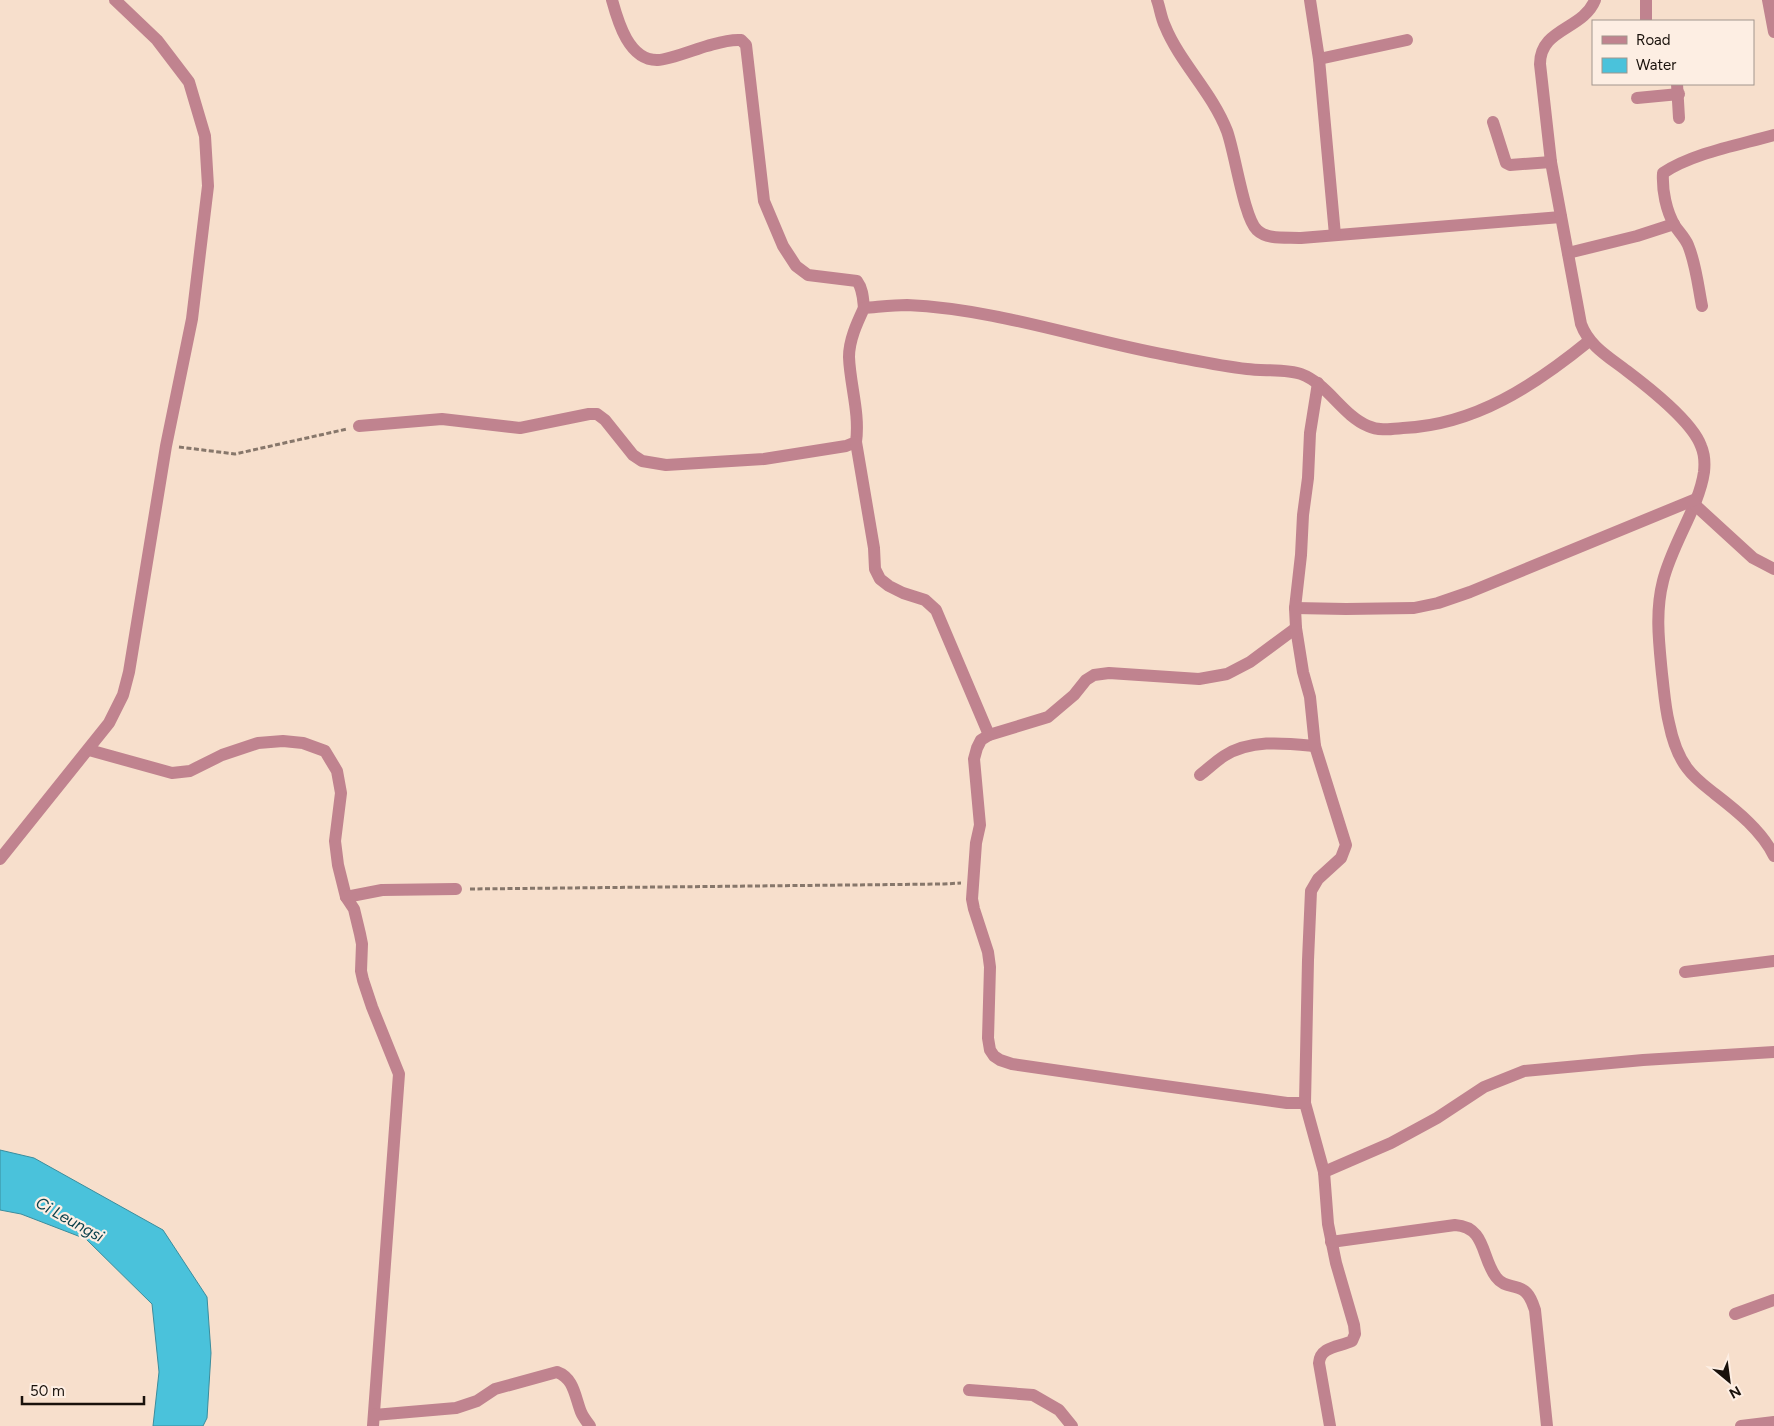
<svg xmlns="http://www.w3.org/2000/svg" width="1774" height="1426" viewBox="0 0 1774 1426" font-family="Figtree,sans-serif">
	<rect width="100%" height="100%" fill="#f7dfcc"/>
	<path fill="#4ac2db" stroke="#3b8d9d" d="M0 1150 34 1158 163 1230 207 1297 211 1353 207 1418 203 1426H153L159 1372 152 1304 86 1239 21 1214 0 1210Z"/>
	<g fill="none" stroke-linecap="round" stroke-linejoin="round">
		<g stroke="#87776b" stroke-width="3" stroke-dasharray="5 2.5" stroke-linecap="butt">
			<path d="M179 447 235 454 347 429"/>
			<path d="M470 889 944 884 961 883"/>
		</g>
		<g stroke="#c0838f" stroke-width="12">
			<path d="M612 0C618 22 629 61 658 60 668 60 696 49 707 46 718 43 729 39 741 40L746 45 764 201 783 246 796 266 808 275 857 281C863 289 863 299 864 308"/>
			<path d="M1157 0C1160 8 1161 18 1165 26 1180 63 1212 92 1227 131 1235 153 1244 218 1257 230 1267 240 1287 237 1301 238L1561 217"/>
			<path d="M1310 0 1319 59 1335 235"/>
			<path d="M1595 0C1583 30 1540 28 1540 64L1551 162 1581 324C1589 346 1609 357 1627 371 1648 387 1692 421 1701 446 1704 453 1705 463 1704 472 1699 507 1672 544 1663 581 1655 612 1659 643 1662 674 1664 690 1665 707 1669 723 1672 738 1678 756 1687 768 1695 779 1705 786 1715 794 1737 811 1762 831 1774 856"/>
			<path d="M1646 0V21"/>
			<path d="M1768 0 1774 32"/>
			<path d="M1319 59 1407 40"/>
			<path d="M1677 84 1679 118"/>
			<path d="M1637 98 1679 94"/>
			<path d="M1493 122 1506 163 1510 165 1551 162"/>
			<path d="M1568 253 1637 236 1674 224"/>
			<path d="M1702 306C1698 286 1696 264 1688 245 1685 238 1679 232 1675 226 1666 211 1662 190 1663 173 1693 153 1739 145 1774 135"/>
			<path d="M359 426 442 419 520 428 589 414H597L605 420 633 455 642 461 666 465 764 459 846 446 856 442C860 413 850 385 849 357 849 340 857 323 864 308 878 307 893 305 907 305 996 309 1080 339 1166 355 1193 360 1220 366 1247 369 1262 371 1288 369 1301 374 1328 384 1342 415 1368 426 1379 431 1391 429 1403 428 1475 425 1535 385 1589 341"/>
			<path d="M856 442 874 548 875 569 880 579 889 586 903 593 925 600 936 610 989 735"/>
			<path d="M1694 504 1753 558 1774 569"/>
			<path d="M1295 608 1346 609 1414 608 1438 603 1470 592 1696 499"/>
			<path d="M1296 628 1250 662 1227 674 1199 679 1109 673 1094 675 1086 680 1074 695 1048 717 989 735 981 740 977 748 974 759 980 825 976 843 972 899 974 909 988 952 990 967 988 1038 990 1050 994 1056 1000 1060 1012 1064 1136 1082 1287 1103H1305L1324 1172 1328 1224 1336 1263 1354 1325 1355 1334 1352 1341C1340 1347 1320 1346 1319 1363L1330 1426"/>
			<path d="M89 750 172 773 190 771 222 755 258 743 283 741 303 743 325 751 337 771 341 793 335 841 338 865 346 897 354 909 360 934 362 944 361 971 363 980 372 1007 399 1074 373 1426"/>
			<path d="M1200 775C1208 769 1216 761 1224 756 1251 739 1284 743 1315 746"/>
			<path d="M0 859 109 723 123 695 129 672 166 446 192 319 208 186 205 136 189 82 157 40 115 0"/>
			<path d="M346 897 382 890 456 889"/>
			<path d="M1685 972 1774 961"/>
			<path d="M1305 1103 1308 960 1311 891 1318 879 1341 858 1346 845 1315 746 1310 697 1303 672 1296 628 1295 608 1301 555 1303 515 1308 478 1310 433 1318 383"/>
			<path d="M1324 1172 1391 1143 1437 1118 1484 1087 1524 1071 1643 1060 1774 1052"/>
			<path d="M1331 1242 1455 1225C1486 1227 1481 1257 1496 1277 1504 1288 1514 1284 1523 1290 1530 1294 1533 1304 1535 1310L1547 1426"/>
			<path d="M1735 1314 1774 1300"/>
			<path d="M969 1390 1033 1395 1059 1410 1072 1426"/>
			<path d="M374 1415 456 1408 477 1401 495 1389 557 1372C574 1378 575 1397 581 1412 583 1417 587 1422 590 1426"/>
			<path d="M1741 1426 1774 1422"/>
		</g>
	</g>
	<g text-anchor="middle" stroke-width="4.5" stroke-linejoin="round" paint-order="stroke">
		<g font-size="16" font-style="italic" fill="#0c424d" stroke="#fdeee3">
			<text transform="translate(70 1219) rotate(29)" y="6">Ci Leungsi</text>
		</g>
	</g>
	<rect x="1592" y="20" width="162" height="65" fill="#fdeee3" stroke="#a2968d"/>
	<rect x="1602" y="36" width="25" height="8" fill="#c0838f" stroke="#a2968d"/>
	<text x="1636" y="45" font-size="15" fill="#19110b">Road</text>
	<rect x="1602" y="58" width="25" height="15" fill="#4ac2db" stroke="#a2968d"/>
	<text x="1636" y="70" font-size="15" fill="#19110b">Water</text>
	<g transform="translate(1729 1381) rotate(151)" stroke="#fdeee3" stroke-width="4" paint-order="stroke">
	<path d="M0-4L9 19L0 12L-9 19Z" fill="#19110b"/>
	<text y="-8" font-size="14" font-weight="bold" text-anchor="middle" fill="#19110b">N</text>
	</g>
	<path d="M22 1396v8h122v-8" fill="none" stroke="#19110b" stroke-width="2.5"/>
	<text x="30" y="1396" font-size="15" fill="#19110b" stroke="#fdeee3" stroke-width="4" paint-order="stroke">50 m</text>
</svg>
